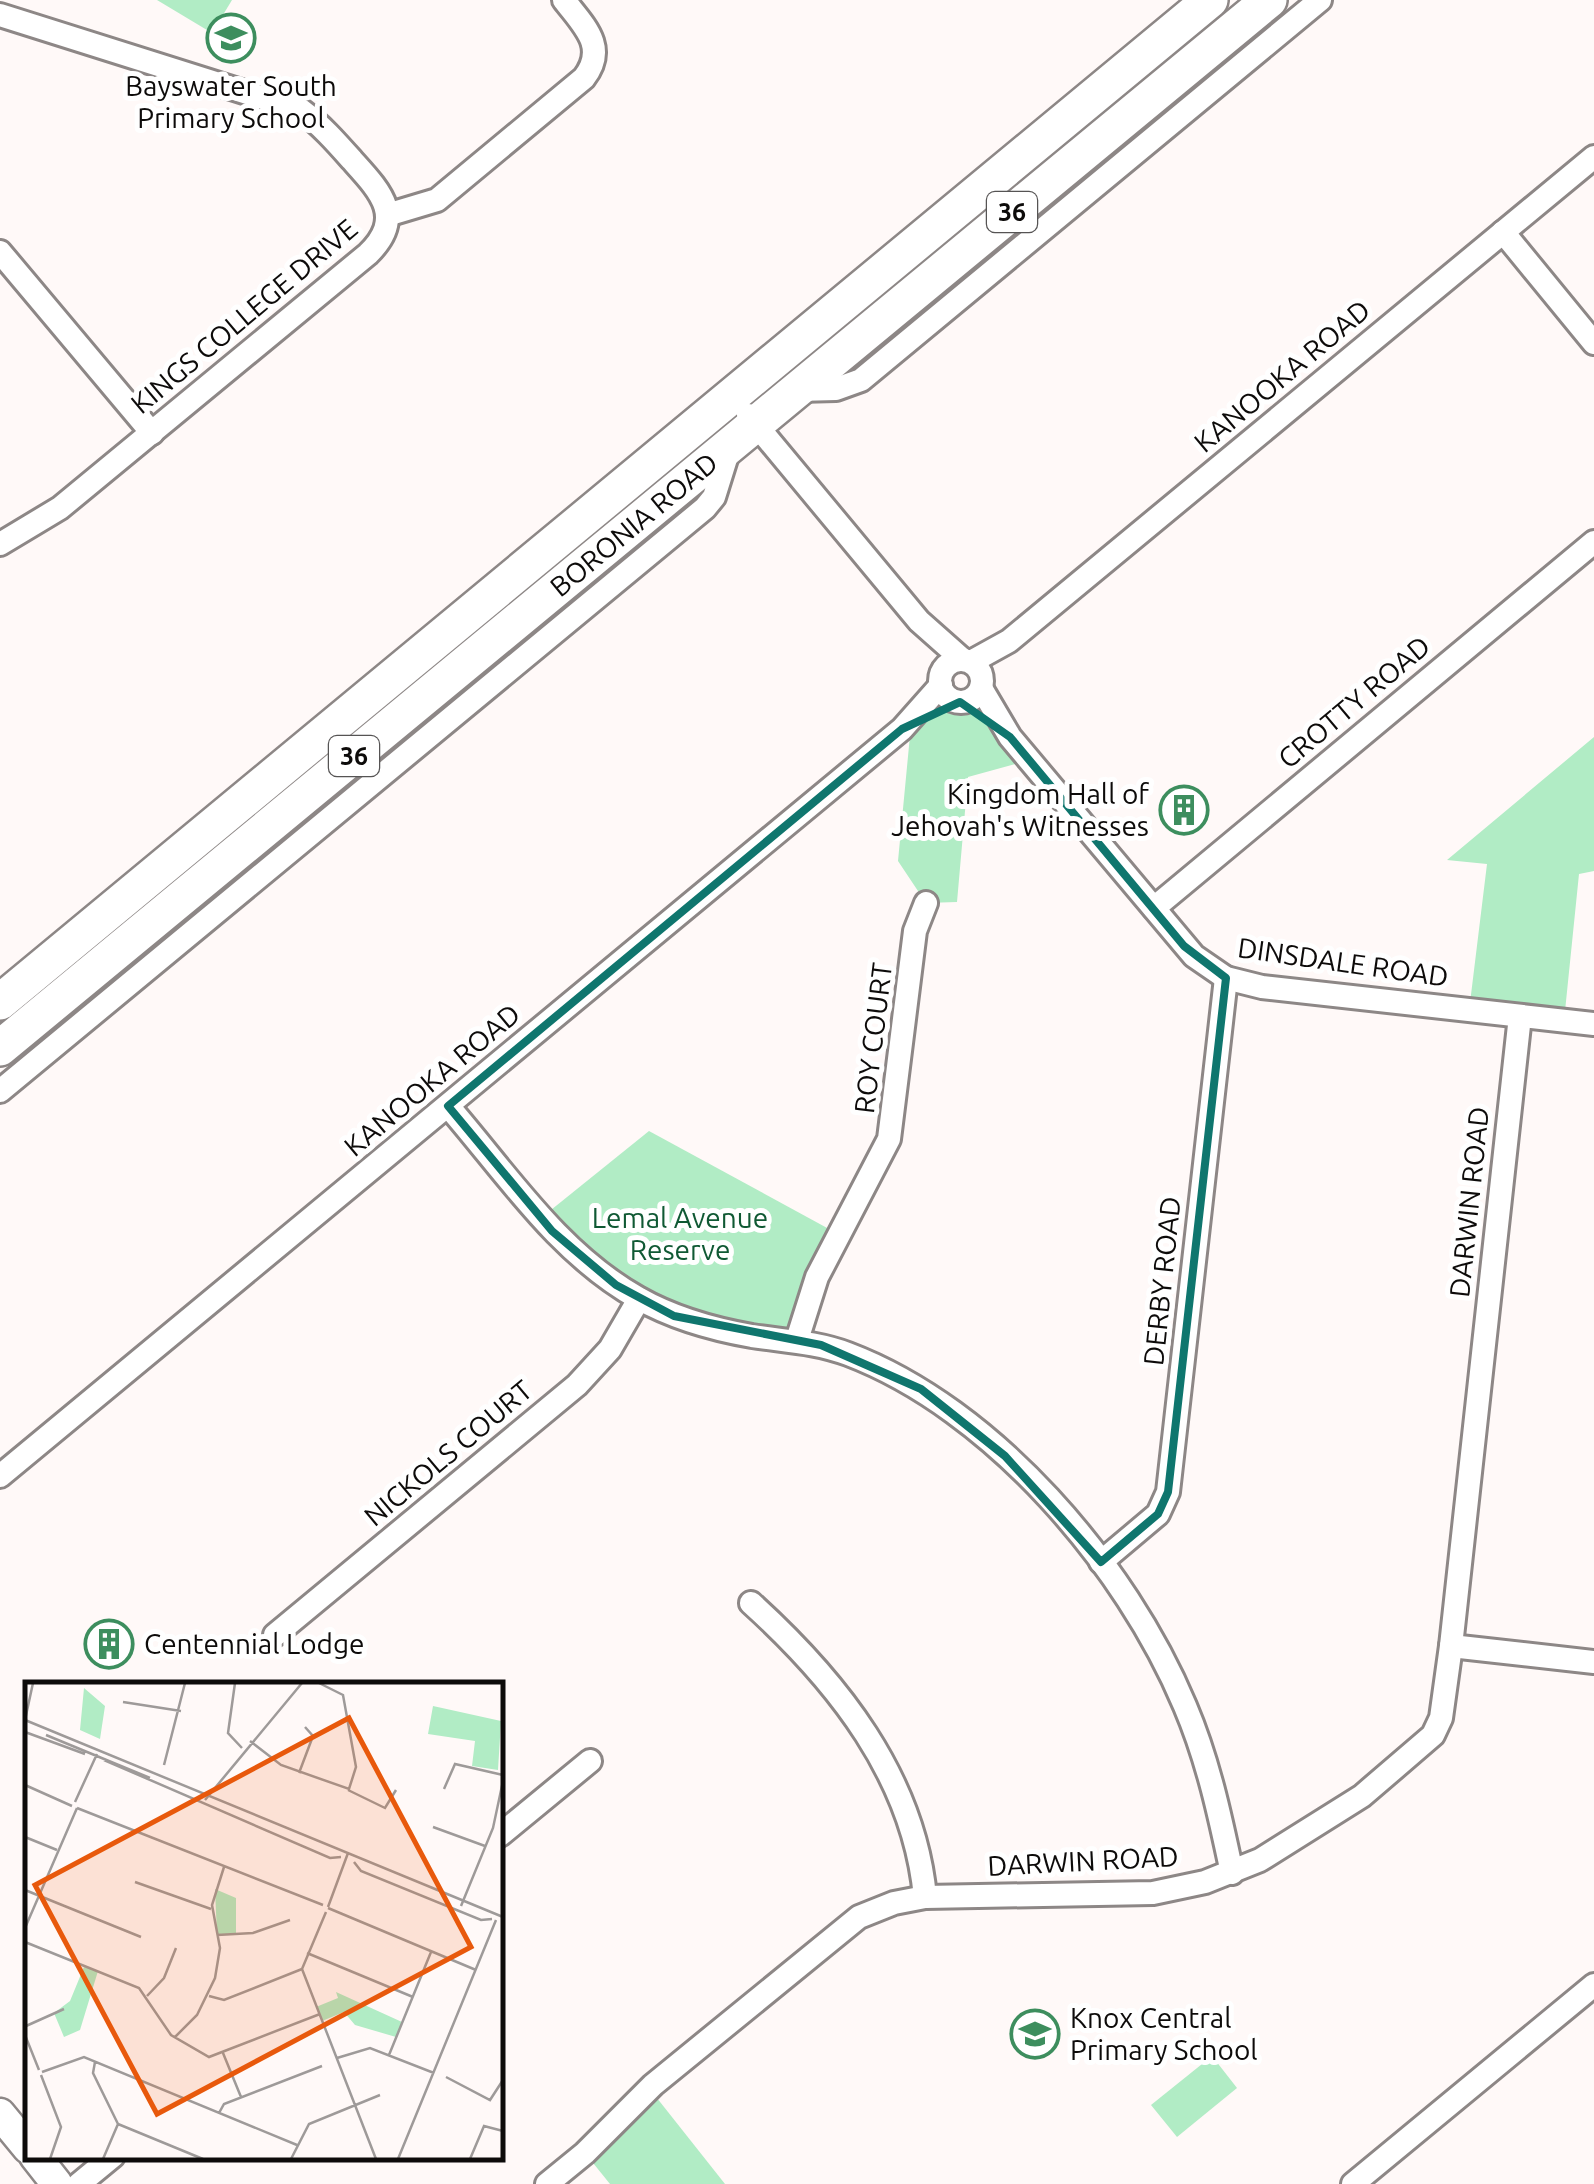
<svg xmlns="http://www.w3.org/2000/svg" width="1594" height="2184" viewBox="0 0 1594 2184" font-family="Ubuntu,sans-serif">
	<rect width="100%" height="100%" fill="#fff9f8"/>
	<g fill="#b1ecc5">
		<path d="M157 0H232L212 33Z"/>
		<path d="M963 702 1010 737 1030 760 968 777 957 902 926 903 898 861 911 725Z"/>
		<path d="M1594 737V871L1579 874 1564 1021 1469 1011 1487 864 1447 860Z"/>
		<path d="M649 1131 840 1235 797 1340 674 1316 541 1218Z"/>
		<path d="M1212 2056 1237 2088 1177 2137 1151 2105Z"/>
		<path d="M649 2088 725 2184H610L585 2153Z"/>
	</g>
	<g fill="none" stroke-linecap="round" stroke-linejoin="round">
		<g stroke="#8d8786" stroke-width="28">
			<g id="street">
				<path d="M0 15 301 110C321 125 336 142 352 160 380 191 406 217 368 254L60 508 0 544"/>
				<path d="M387 215 437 200 584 78C608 47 584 26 564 0"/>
				<path d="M1503 232 1594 343"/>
				<path d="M0 252 152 433"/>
				<path d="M798 390 836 389 861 380 1320 0"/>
				<path d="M748 415 919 621 963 660"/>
				<circle cx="961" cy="681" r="21"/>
				<path d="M971 662 1009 641 1594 157"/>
				<path d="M981 688 1010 737 1194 956 1226 978 1262 987 1594 1024"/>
				<path d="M1154 908 1594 542"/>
				<path d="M0 1091 705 508 714 497 729 449"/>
				<path d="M448 1106C507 1174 558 1253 638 1298 673 1318 712 1329 752 1336 785 1341 816 1342 848 1354 993 1409 1126 1565 1185 1706 1208 1760 1220 1816 1232 1873"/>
				<path d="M797 1340 817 1277 889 1139 915 931 926 903"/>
				<path d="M0 1476 902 729 941 685"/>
				<path d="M1101 1562 1158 1514 1168 1492 1226 978"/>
				<path d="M751 1603C837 1681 914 1777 925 1897"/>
				<path d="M275 1635 577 1385 610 1349 639 1299"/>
				<path d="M1451 1646 1594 1662"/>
				<path d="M500 1835 590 1761"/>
				<path d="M79 2184 113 2156"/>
				<path d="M547 2184 585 2153 653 2085 859 1917 894 1903 925 1897 1153 1893 1205 1882 1260 1860 1362 1796 1433 1735 1441 1718 1451 1646 1520 1016"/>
				<path d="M1353 2184 1594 1985"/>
			</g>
		</g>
		<g stroke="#8d8786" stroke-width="35">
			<g id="secondary">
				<path d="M0 2114 28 2148"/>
				<path d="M35 2156 57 2184"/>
			</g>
		</g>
		<g stroke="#8d8786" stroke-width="40">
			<g id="primary">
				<path d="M0 1002 1210 0"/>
				<path id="s1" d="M0 1048 1269 0"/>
			</g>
		</g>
		<use href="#street" stroke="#fff" stroke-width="22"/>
		<use href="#secondary" stroke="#fff" stroke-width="30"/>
		<use href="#primary" stroke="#fff" stroke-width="35"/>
	</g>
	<path fill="none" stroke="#0f766e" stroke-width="8" stroke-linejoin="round" d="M960 702 1010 737 1184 946 1226 978 1168 1492 1158 1514 1101 1562 1005 1456 921 1389 821 1345 674 1316 616 1285 552 1231 448 1106 902 729Z"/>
	<defs>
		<g id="school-ring" transform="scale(2.5)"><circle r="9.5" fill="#fff" stroke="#3d8e5e" stroke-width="1.5"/><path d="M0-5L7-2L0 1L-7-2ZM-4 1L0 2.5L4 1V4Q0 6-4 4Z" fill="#3d8e5e"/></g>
		<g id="building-ring" transform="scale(2.5)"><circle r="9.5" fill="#fff" stroke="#3d8e5e" stroke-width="1.5"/><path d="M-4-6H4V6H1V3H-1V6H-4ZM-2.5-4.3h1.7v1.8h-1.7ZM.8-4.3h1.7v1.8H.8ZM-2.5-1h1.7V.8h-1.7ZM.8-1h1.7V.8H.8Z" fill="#3d8e5e"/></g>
	</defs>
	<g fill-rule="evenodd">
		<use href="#school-ring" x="231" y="38"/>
		<use href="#building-ring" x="1184" y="810"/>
		<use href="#building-ring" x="109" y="1644"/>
		<use href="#school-ring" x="1035" y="2034"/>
	</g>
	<g text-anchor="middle" stroke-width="10" stroke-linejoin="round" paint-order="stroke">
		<g fill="#fff" stroke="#565454" stroke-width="2.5">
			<rect x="987" y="192" width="50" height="40" rx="8"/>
			<rect x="329" y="736" width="50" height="40" rx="8"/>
		</g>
		<g font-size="25" font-weight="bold" fill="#0d0b0a">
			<text x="1012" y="221">36</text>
			<text x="354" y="765">36</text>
		</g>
		<g font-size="28" fill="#0d0b0a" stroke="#fff" text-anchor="start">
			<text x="231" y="96" text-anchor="middle">Bayswater South<tspan x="231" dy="32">Primary School</tspan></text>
			<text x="1149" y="804" text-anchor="end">Kingdom Hall of<tspan x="1149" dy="32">Jehovah's Witnesses</tspan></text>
			<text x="144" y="1654">Centennial Lodge</text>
			<text x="1070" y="2028">Knox Central<tspan x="1070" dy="32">Primary School</tspan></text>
		</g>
		<g font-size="28" fill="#0d0b0a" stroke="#fff">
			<text transform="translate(244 316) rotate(-40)" y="10">KINGS COLLEGE DRIVE</text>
			<text transform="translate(1282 376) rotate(-40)" y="10">KANOOKA ROAD</text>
			<text dy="10" stroke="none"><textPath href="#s1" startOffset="822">BORONIA ROAD</textPath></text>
			<text transform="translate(1354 702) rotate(-40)" y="10">CROTTY ROAD</text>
			<text transform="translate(1343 962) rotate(8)" y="10">DINSDALE ROAD</text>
			<text transform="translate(873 1038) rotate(-83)" y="10">ROY COURT</text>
			<text transform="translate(432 1080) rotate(-40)" y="10">KANOOKA ROAD</text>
			<text transform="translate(1469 1202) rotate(-84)" y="10">DARWIN ROAD</text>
			<text transform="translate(1162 1281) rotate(-84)" y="10">DERBY ROAD</text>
			<text transform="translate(448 1453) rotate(-40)" y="10">NICKOLS COURT</text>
			<text transform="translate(1083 1861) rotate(-3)" y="10">DARWIN ROAD</text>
		</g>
		<g font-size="28" fill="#105934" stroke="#fff">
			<text x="680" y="1228">Lemal Avenue<tspan x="680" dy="32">Reserve</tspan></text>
		</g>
	</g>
	<g transform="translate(25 1682)">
		<rect width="478" height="478" fill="#fff9f8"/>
		<path d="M59 6 80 24 75 57 55 48ZM408 24 476 39 473 88 447 84 450 59 403 52ZM190 207 211 216V251L192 253ZM59 285 73 289 55 348 39 355 29 331 45 319ZM311 310 377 340 371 355 330 343 319 330 297 339 291 325 313 316Z" fill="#b1ecc5"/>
		<path fill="none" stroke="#9e9a99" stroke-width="2.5" d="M210 1 203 51 217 66M98 20 156 29M0 38 8 1M0 38 478 235M0 50 60 72M21 53 125 96M225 59 256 83 324 107 331 85 318 13 294 1M79 78 305 176 316 175M139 83 160 1M274 91 288 54 280 45M0 103 47 124M419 107 430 82 478 93M323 108 360 126 371 108M180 118 277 1M50 120 72 72M52 126 298 223M408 145 460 164M0 155 32 168M329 180 336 189 456 238 467 237M110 200 186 227M0 208 116 255M436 224 468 146 478 99M303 225 323 171M303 226 451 288M301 230 277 287 351 477M0 246 52 126M192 253 228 251 265 238M0 260 114 306 146 353 184 375 295 332M282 271 388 315M122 314 139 296 151 266M184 314 199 318 277 287M1 344 39 327M0 353 14 388M149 356 172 333 190 296 195 266 187 223 199 185M198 371 216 415M364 373 406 270M312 376 345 366 409 391M70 380 68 391 93 442 78 477M17 390 59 375 272 463M16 393 36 445 25 477M421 395 465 418 478 398M194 431 199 422 297 384M93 442 178 477M266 477 284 442 355 413M373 477 471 238M445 477 459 444 478 449"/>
		<path fill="#e8590c" fill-opacity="0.15" stroke="#e8590c" stroke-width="5" d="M324 36 446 265 132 432 10 203Z"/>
		<rect width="478" height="478" fill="none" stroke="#0d0b0a" stroke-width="5"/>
	</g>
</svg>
